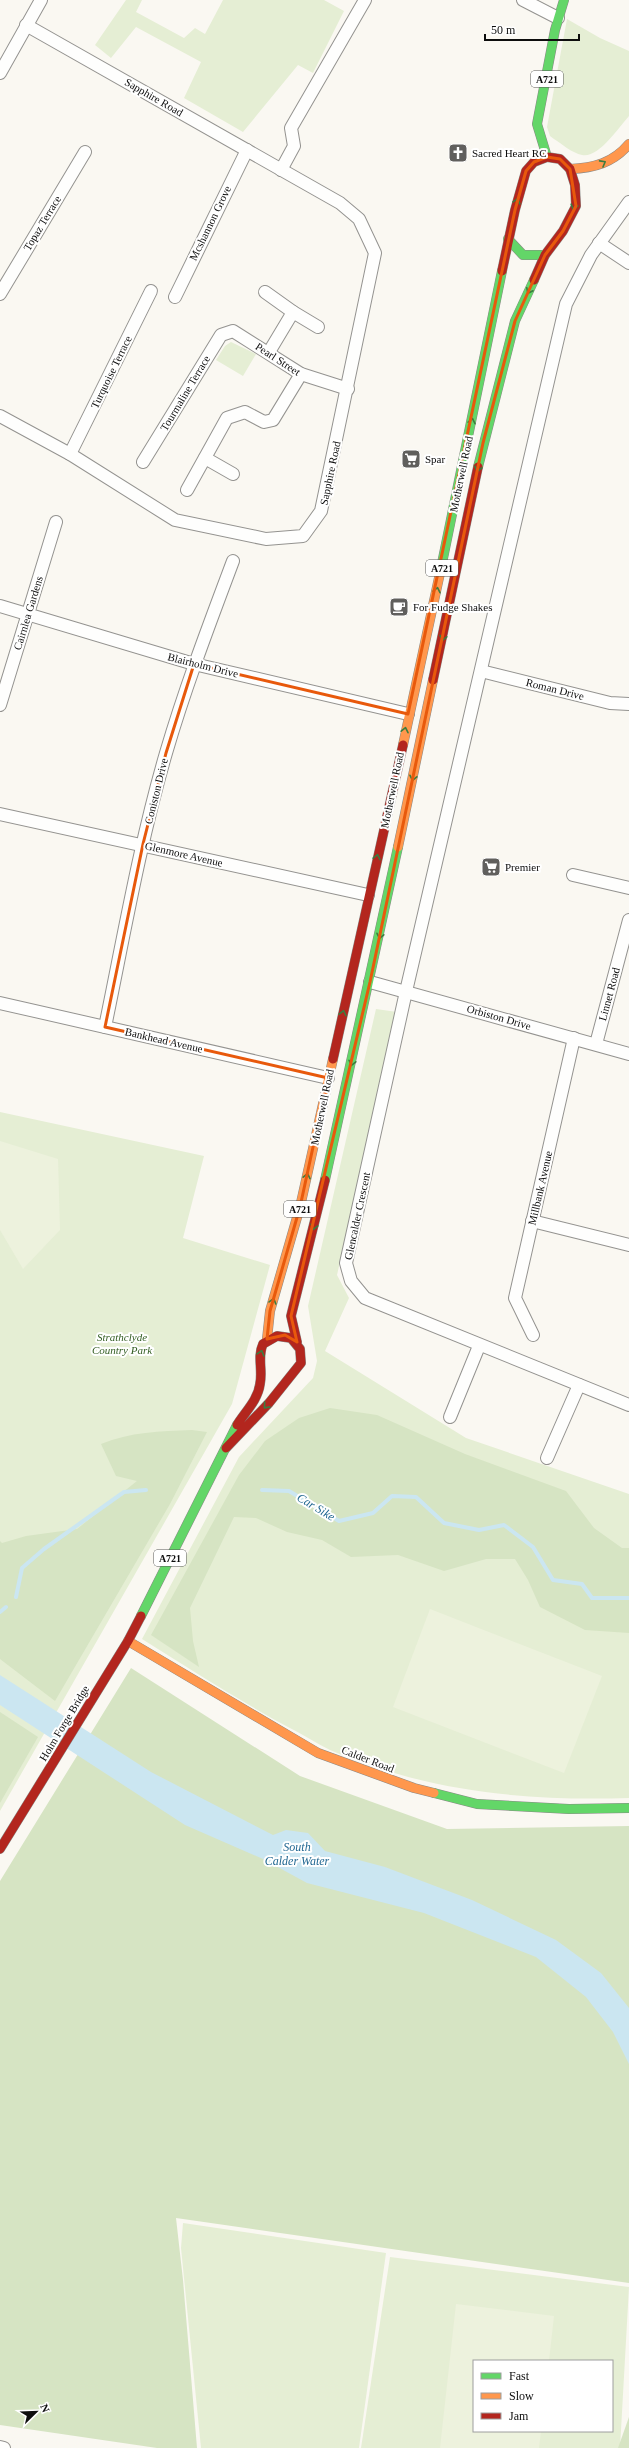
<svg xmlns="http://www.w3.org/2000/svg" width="629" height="2448" viewBox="0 0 629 2448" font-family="'Times New Roman',serif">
	<rect width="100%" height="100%" fill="#faf8f2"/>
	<g fill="#e5eed4" fill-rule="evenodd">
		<path d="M126 0H142L136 12 184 38 195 28 205 34 223 0H324L344 11 313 73 298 65 243 132 184 98 201 62 136 27 111 58 95 45Z"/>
		<path d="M567 19 600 38 629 51V116C619 127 598 159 582 155 572 153 562 144 554 139L550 136 547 127Z"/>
		<path d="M231 342 256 354 243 376 216 360 225 346Z"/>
		<path d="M376 1009 397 1012 337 1275 349 1298 325 1351 466 1438 629 1494V1798C523 1801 429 1792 330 1750 316 1743 302 1734 288 1727 238 1700 190 1669 142 1639L239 1457 313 1378 317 1361 308 1306Z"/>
		<path d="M0 1112 204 1156 183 1238 270 1265 232 1404 0 1811Z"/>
		<path d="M183 2223 386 2253 359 2448H201L181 2248Z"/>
		<path d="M390 2257 629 2287 620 2448H361ZM474 2361H612V2431H474Z"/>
	</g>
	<g fill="#d6e4c3">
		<path d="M330 1408 377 1415 465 1454 566 1491 594 1528 622 1548H629V1633L585 1630 540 1607 528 1580 515 1559H486L444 1571 398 1555 351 1557 322 1540 287 1532 256 1518 234 1517 190 1608 193 1641 199 1667 151 1635 239 1475 265 1441 299 1418Z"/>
		<path d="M192 1430 207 1432 170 1504 55 1701 0 1659V1541L2 1543 26 1536 77 1529 137 1481 116 1476 101 1444C130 1432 160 1431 192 1430Z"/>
		<path d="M131 1668 300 1776 447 1829 629 1826V2283L176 2218 183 2280 197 2448H157L0 2425V1881Z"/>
		<path d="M0 1712 38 1737 0 1803Z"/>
		<path d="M629 2417V2448H618Z"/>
	</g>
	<g fill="#edf2dd">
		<path d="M0 1141 58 1159 60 1230 23 1269 0 1230Z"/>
		<path d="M430 1609 602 1676 564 1773 393 1707Z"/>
		<path d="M456 2304 554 2316 549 2361H474V2431H541L539 2448H440Z"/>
	</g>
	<path fill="#cbe6f1" d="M0 1675 151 1772 273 1835 286 1830 308 1833 325 1851 385 1867 472 1900 556 1940 601 1973 629 2008V2064L613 2032 586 1997 536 1957 424 1913 307 1883 263 1859 185 1825 0 1705Z"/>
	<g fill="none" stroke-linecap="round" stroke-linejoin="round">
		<g stroke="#cbe6f1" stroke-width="4">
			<path d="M262 1490 289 1491 339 1521 373 1513 392 1496 416 1497 444 1523 479 1530 504 1525 533 1547 553 1580 582 1584 592 1598H629"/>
			<path d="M16 1597 22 1568 44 1549 124 1492 146 1490"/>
			<path d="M0 1612 6 1607"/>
		</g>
		<g stroke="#949390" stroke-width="14">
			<g id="street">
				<path d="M523 0 558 18"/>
				<path d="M0 73 41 0"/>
				<path d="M281 170 294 146 291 128 365 0"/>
				<path d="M629 202 591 255 566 304 407 987 346 1263 351 1281 365 1298 629 1405"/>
				<path d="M599 243 629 263"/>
				<path d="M265 292 293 312"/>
				<path d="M0 294 85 152"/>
				<path d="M175 297 247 150"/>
				<path d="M269 352 293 312 318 327"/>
				<path d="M0 416 70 454 175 520 266 539 303 536 321 511 375 253 359 219 340 203 26 25"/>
				<path d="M70 454 151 291"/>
				<path d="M205 458 233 474"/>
				<path d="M143 462 221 335 233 331 301 374 348 389"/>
				<path d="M187 490 227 418 245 412 264 422 273 420 301 374"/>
				<path d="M0 606 194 664 408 714"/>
				<path d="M481 671 610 703 629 704"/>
				<path d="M0 705 56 522"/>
				<path d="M0 814 368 895"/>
				<path d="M573 875 629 888"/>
				<path d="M370 982 629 1054"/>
				<path d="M0 1003 328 1078"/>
				<path d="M105 1027C124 935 140 842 166 753 185 688 209 625 233 561"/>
				<path d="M596 1044 629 920"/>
				<path d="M532 1221 629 1245"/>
				<path d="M533 1335 515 1298 574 1038"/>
				<path d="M450 1417 479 1346"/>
				<path d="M547 1458 579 1385"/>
				<path d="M0 2447 4 2448"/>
			</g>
		</g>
		<g stroke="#8a8987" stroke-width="10">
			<g id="fast">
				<path d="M547 157 537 124 555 30 564 0"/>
				<path d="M508 239 523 255H545"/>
				<path d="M478 467 515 321 534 280"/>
				<path d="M440 573 502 271"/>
				<path d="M325 1180 398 847"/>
				<path d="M141 1616 237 1425"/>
				<path d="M434 1793 477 1804 569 1809 629 1808"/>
			</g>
		</g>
		<g stroke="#8a8987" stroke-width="10">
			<g id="slow">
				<path d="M570 169C594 168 613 163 629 144"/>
				<path d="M403 745 440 573"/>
				<path d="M398 847 433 680"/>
				<path d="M267 1339 270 1311 300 1207 333 1059"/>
				<path d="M128 1641 318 1753 414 1788 434 1793"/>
			</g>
		</g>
		<g stroke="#8a8987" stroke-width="10">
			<g id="jam">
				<path d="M502 271 515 210 526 171 534 162 547 157 560 159 570 169 575 185 576 206 563 231 545 255 534 280"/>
				<path d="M433 680 478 467"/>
				<path d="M333 1059 403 745"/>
				<path d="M297 1342 291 1316 325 1180"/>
				<path d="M226 1448 269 1403 301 1363 300 1349 291 1338 277 1336 263 1344C257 1357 263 1370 260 1384 258 1400 245 1412 237 1425"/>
				<path d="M0 1849 128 1641 141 1616"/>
			</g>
		</g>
		<use href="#street" stroke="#fefefd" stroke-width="12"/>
		<use href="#fast" stroke="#63d668" stroke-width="9"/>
		<use href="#slow" stroke="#ff974d" stroke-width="9"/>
		<use href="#jam" stroke="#b3261e" stroke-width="9"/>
	</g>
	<defs><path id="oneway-chevron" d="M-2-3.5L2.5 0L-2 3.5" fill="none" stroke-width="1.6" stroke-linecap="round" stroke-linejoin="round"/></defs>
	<g stroke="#3c7c3f">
		<use href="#oneway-chevron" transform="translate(603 163) rotate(-29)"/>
		<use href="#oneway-chevron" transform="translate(517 201) rotate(-74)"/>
		<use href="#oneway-chevron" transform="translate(574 207) rotate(105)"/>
		<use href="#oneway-chevron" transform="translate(529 291) rotate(116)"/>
		<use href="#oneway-chevron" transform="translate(472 421) rotate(-78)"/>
		<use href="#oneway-chevron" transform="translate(478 469) rotate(102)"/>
		<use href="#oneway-chevron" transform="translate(437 590) rotate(-78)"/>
		<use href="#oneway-chevron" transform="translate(443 638) rotate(102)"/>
		<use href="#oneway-chevron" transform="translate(405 730) rotate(-78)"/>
		<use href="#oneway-chevron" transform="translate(413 778) rotate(102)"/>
		<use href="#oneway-chevron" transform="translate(377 857) rotate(-78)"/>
		<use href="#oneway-chevron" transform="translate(380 936) rotate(102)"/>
		<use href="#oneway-chevron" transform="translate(343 1013) rotate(-77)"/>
		<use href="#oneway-chevron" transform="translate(352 1063) rotate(103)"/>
		<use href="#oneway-chevron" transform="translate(307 1176) rotate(-78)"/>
		<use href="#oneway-chevron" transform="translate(314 1227) rotate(104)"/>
		<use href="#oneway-chevron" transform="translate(273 1301) rotate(-74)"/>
		<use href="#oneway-chevron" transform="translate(261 1353) rotate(-74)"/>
		<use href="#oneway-chevron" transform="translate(266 1406) rotate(132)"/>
	</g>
	<path fill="none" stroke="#e8590c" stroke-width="3" stroke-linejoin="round" d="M547 157 560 159 570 169 576 206 563 231 545 255 515 321 483 443 370 982 291 1316 297 1342 285 1335 267 1339 270 1311 300 1207 328 1078 105 1027 143 844 166 753 194 664 408 714 515 210 526 171 534 162Z"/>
	<defs>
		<g id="church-square" transform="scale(1)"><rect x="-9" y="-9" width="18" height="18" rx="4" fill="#605f5d" stroke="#fff"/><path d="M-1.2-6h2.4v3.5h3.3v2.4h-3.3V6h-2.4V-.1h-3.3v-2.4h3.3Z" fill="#fff"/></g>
		<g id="supermarket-square" transform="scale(1)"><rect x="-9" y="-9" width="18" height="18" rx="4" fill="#605f5d" stroke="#fff"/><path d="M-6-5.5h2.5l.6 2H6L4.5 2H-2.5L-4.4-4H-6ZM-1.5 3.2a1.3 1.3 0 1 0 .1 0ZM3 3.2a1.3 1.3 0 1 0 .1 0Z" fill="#fff"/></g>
		<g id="cafe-square" transform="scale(1)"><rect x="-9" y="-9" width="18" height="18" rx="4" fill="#605f5d" stroke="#fff"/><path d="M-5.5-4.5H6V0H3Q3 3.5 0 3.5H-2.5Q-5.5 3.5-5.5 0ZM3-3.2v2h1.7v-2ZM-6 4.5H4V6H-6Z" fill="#fff"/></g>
	</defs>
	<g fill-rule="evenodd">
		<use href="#church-square" x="458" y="153"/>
		<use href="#supermarket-square" x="411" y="459"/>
		<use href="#cafe-square" x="399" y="607"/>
		<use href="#supermarket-square" x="491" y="867"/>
	</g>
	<g text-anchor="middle" stroke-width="4" stroke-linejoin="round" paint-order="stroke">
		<g fill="#fff" stroke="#565656" stroke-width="1">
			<rect x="531" y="71" width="32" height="16" rx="3"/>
			<rect x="426" y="560" width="32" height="16" rx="3"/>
			<rect x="284" y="1201" width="32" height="16" rx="3"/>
			<rect x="154" y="1550" width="32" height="16" rx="3"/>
		</g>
		<g font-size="10" font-weight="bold" fill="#0d0d0d">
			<text x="547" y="83">A721</text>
			<text x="442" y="572">A721</text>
			<text x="300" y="1213">A721</text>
			<text x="170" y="1562">A721</text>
		</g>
		<g font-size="11" fill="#0d0d0d" stroke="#fff">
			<text transform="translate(154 97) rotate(30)" y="4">Sapphire Road</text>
			<text transform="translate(42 223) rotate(-59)" y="4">Topaz Terrace</text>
			<text transform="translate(210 223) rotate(-64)" y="4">Mcshannon Grove</text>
			<text transform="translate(278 359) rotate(33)" y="4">Pearl Street</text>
			<text transform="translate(111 372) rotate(-64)" y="4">Turquoise Terrace</text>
			<text transform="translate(185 393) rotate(-59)" y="4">Tourmaline Terrace</text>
			<text transform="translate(330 473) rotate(-78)" y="4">Sapphire Road</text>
			<text transform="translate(461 474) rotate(-78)" y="4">Motherwell Road</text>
			<text transform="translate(28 613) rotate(-73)" y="4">Cairnlea Gardens</text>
			<text transform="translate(203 665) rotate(14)" y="4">Blairholm Drive</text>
			<text transform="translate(555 689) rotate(14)" y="4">Roman Drive</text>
			<text transform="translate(392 790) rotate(-78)" y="4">Motherwell Road</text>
			<text transform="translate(156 791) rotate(-76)" y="4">Coniston Drive</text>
			<text transform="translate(184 854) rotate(13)" y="4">Glenmore Avenue</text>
			<text transform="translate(609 994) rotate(-75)" y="4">Linnet Road</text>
			<text transform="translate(499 1017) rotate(16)" y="4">Orbiston Drive</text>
			<text transform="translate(164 1040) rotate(13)" y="4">Bankhead Avenue</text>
			<text transform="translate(322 1107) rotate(-78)" y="4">Motherwell Road</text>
			<text transform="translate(540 1188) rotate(-77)" y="4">Millbank Avenue</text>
			<text transform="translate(357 1216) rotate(-78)" y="4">Glencalder Crescent</text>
			<text transform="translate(64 1723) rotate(-59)" y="4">Holm Forge Bridge</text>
			<text transform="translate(368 1759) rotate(21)" y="4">Calder Road</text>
		</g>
		<g font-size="11" fill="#0d0d0d" stroke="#fff" text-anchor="start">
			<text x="472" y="157">Sacred Heart RC</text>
			<text x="425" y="463">Spar</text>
			<text x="413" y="611">For Fudge Shakes</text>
			<text x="505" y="871">Premier</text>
		</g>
		<g font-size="11" font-style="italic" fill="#335e23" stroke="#fff">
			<text x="122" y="1341">Strathclyde<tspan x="122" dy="13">Country Park</tspan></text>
		</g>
		<g font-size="12" font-style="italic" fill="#226892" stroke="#fff">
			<text transform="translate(316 1507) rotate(31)" y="4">Car Sike</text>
			<text x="297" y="1851">South<tspan x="297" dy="14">Calder Water</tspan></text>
		</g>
	</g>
	<rect x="473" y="2360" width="140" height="72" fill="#ffffff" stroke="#9e9e9e"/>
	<rect x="481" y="2373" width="20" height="6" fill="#63d668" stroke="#9e9e9e"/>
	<text x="509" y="2380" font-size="12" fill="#0d0d0d">Fast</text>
	<rect x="481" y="2393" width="20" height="6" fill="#ff974d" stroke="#9e9e9e"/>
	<text x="509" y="2400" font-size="12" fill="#0d0d0d">Slow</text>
	<rect x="481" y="2413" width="20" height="6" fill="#b3261e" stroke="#9e9e9e"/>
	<text x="509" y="2420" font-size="12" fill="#0d0d0d">Jam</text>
	<g transform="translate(36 2412) rotate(67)" stroke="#ffffff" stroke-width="3" paint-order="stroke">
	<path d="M0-3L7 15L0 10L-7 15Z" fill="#0d0d0d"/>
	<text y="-6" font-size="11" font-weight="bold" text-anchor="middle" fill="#0d0d0d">N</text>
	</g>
	<path d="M485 34v6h94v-6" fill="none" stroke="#0d0d0d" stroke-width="2"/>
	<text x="491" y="34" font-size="12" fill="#0d0d0d" stroke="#ffffff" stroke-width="3" paint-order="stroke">50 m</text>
</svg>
